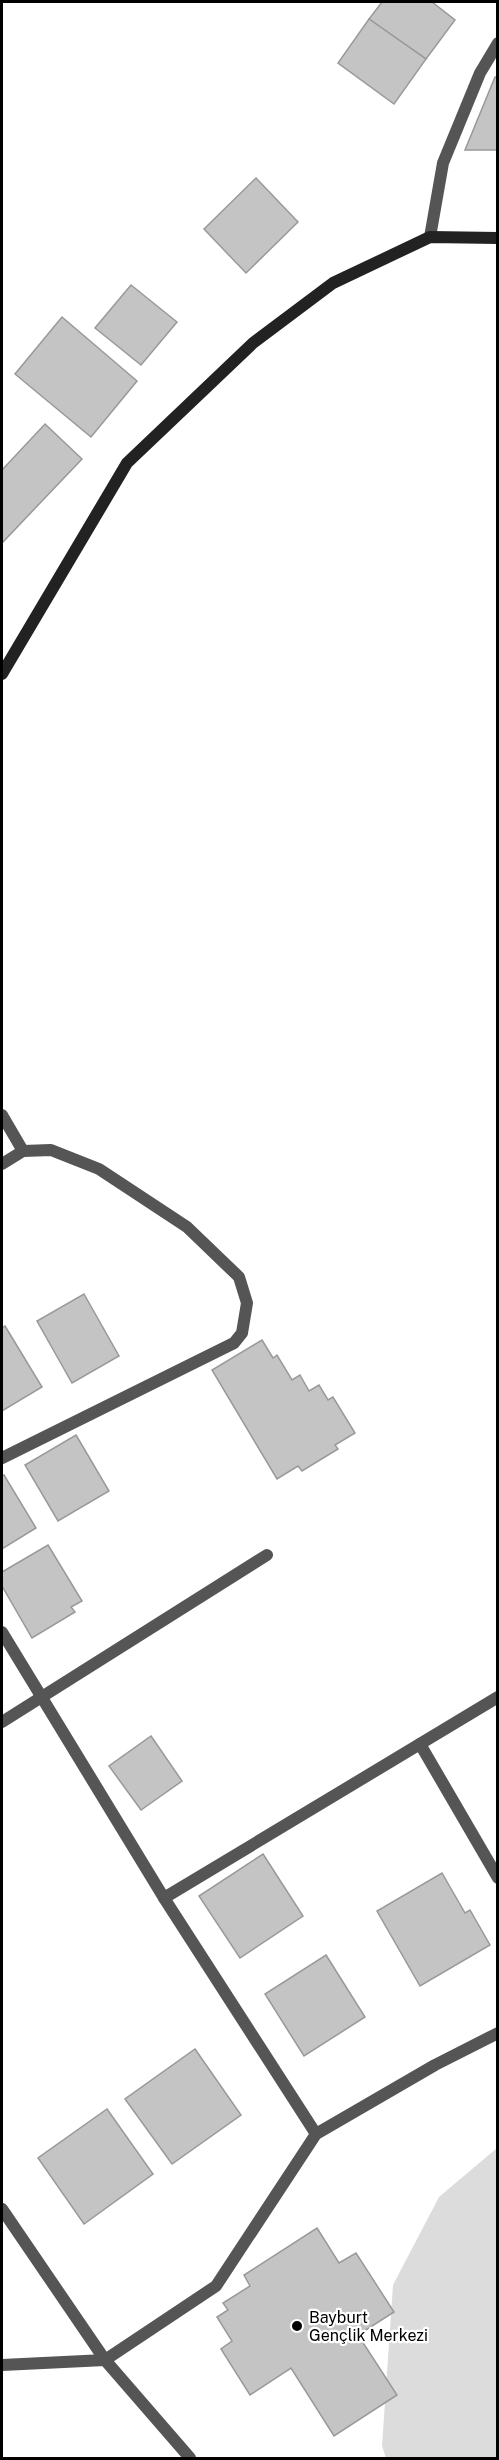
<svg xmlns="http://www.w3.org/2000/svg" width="499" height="2460" viewBox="0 0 499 2460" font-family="'Public Sans',sans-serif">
	<rect width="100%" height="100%" fill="#fff"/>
	<path fill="#dcdcdc" d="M497 2148V2458H386L382 2446 393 2285 439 2197Z"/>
	<g fill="#c4c4c4" stroke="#999" stroke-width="1.5">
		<path d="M382 2H432L455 20 426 59 369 19Z"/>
		<path d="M369 19 426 59 394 104 338 63Z"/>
		<path d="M495 77H498V150H465Z"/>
		<path d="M256 178 298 222 246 273 204 229Z"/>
		<path d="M131 285 177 322 141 365 95 328Z"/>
		<path d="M62 317 137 381 91 437 15 374Z"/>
		<path d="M45 424 82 459 2 543V470Z"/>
		<path d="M84 1294 119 1356 72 1383 37 1321Z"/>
		<path d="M5 1326 42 1387 2 1411V1328Z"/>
		<path d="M262 1340 273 1358 277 1355 292 1380 300 1375 309 1391 319 1385 328 1400 333 1397 355 1433 335 1445 338 1449 302 1471 298 1466 277 1479 212 1370Z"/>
		<path d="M76 1435 109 1491 58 1521 25 1465Z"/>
		<path d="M4 1475 36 1528 2 1549V1476Z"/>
		<path d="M48 1545 82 1601 71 1607 75 1612 32 1638 2 1586V1572Z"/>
		<path d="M151 1736 182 1781 141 1810 109 1766Z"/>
		<path d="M263 1854 303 1916 240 1958 199 1896Z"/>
		<path d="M442 1873 465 1913 470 1910 490 1945 420 1986 377 1911Z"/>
		<path d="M326 1955 365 2017 304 2056 265 1994Z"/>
		<path d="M195 2049 241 2115 172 2164 125 2099Z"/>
		<path d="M107 2109 153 2174 84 2224 38 2158Z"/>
		<path d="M317 2228 339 2263 356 2253 394 2312 358 2335 397 2395 334 2436 291 2368 250 2395 221 2349 232 2341 217 2317 228 2310 223 2303 250 2286 244 2275Z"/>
	</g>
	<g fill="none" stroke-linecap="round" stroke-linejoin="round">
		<g stroke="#555" stroke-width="12">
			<path d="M430 237 443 163 480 73 498 43"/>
			<path d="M2 1115 23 1151"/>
			<path d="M2 1164 23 1151 51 1150 99 1169 187 1227 239 1277 247 1303 242 1333 234 1343 2 1458"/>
			<path d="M2 1632 164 1898 316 2134"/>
			<path d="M2 1722 267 1555"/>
			<path d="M420 1744 498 1878"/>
			<path d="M164 1898 498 1697"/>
			<path d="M2 2209 105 2360 190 2458"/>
			<path d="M2 2365 105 2360 216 2286 316 2134 435 2065 498 2033"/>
		</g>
		<path stroke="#222" stroke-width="12" d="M2 674 127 463 253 343 333 283 430 237 498 238"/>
	</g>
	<circle fill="#000" stroke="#fff" stroke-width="2" cx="297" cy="2326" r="6"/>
	<g text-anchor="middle" stroke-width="4.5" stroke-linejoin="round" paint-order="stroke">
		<g font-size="16" fill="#000" stroke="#fff" text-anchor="start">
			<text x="309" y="2323">Bayburt<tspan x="309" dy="18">Gençlik Merkezi</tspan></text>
		</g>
	</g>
	<rect width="499" height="2460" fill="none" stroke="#000000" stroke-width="6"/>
</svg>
